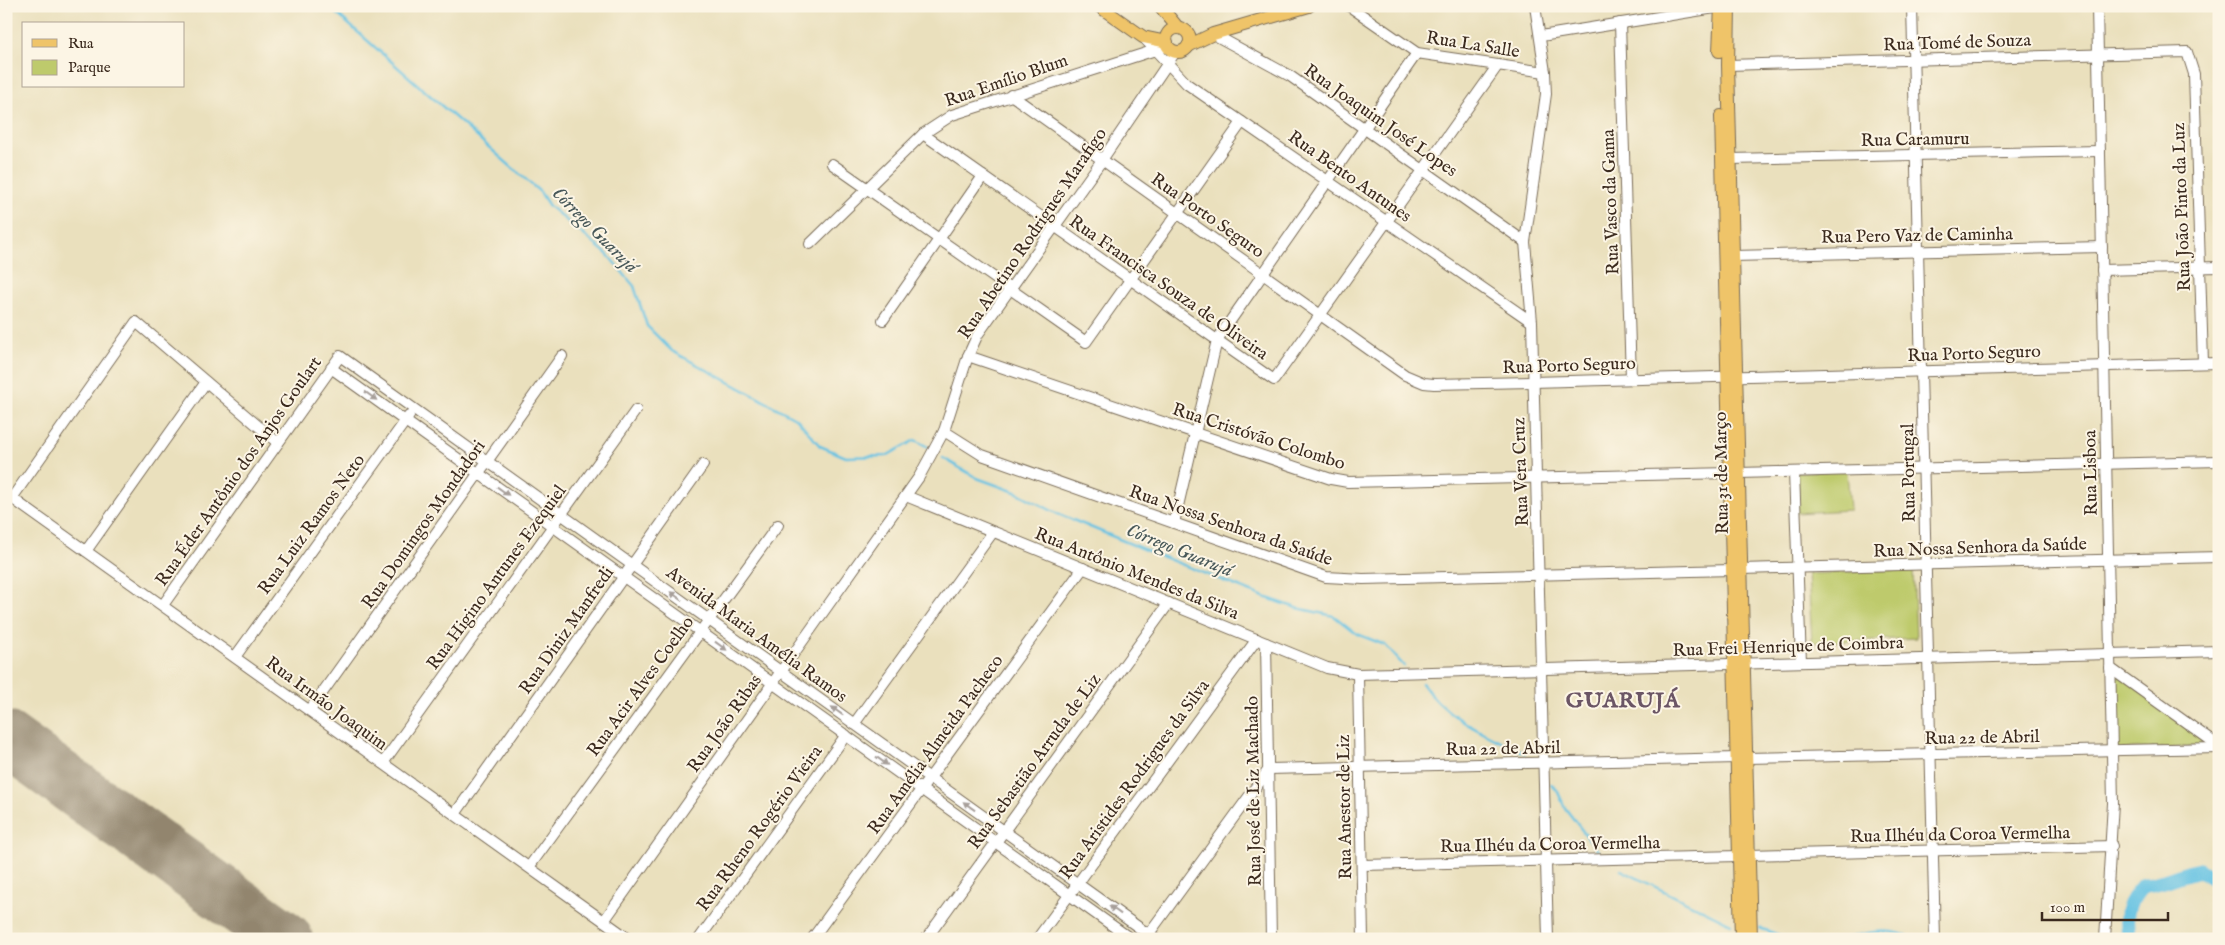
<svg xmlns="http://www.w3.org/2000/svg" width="2225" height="945" viewBox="0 0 2225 945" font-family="'IM FELL English',serif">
	<rect width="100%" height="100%" fill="#fcf5e5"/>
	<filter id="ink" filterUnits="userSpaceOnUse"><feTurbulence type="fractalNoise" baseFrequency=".02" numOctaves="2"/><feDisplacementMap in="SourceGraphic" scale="10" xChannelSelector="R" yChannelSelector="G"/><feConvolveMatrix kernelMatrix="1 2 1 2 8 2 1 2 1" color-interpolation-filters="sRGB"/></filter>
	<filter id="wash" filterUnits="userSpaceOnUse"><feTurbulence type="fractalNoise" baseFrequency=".0096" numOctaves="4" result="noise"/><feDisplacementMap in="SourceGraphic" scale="20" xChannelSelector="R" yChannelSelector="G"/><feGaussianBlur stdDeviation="1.12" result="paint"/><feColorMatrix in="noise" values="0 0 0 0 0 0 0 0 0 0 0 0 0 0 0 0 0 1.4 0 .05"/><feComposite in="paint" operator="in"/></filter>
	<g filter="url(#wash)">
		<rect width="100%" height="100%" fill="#eae0bd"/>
		<g fill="#beca6c" stroke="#7c7a45">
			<path d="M1847 470 1850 510 1796 513 1794 472Z"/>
			<path d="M1913 569 1916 638 1812 643 1808 574Z"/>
			<path d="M2110 669 2219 746 2112 750Z"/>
		</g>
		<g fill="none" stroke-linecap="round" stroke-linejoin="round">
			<g stroke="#65c2e3" stroke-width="2.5">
				<path d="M328 6 540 192 549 206 607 254 634 286 647 326 672 351 797 419 820 446 846 457 886 456 915 440 928 447"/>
				<path d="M943 458 977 478 1018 493 1056 513 1143 549 1264 597 1297 608 1334 616 1357 634 1385 645 1404 666"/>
				<path d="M1422 683C1446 719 1487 735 1525 753"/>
				<path d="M1551 784 1557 790 1565 808 1598 851"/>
				<path d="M1621 870 1731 924"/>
				<path d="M1760 928 1789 939"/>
				<path d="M1846 939C1868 931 1892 927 1913 939"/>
			</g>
			<path stroke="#65c2e3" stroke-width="15" d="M2128 934C2124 910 2128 903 2143 885 2162 885 2181 873 2200 870L2219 882"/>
			<path stroke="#92856e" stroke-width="56" d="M6 739 285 939"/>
		</g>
	</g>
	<g filter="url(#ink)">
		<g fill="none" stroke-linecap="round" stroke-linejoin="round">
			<g stroke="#786a56" stroke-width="12">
				<g id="minor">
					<path d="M1349 6 1417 53 1545 72"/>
					<path d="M1535 6 1545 72 1546 94 1525 242 1532 322 1548 939"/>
					<path d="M1912 6 1935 939"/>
					<path d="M2097 6 2113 803 2105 939"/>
					<path d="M1620 23 1631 379"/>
					<path d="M1213 34 1290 76 1525 242"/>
					<path d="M1541 36 1721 7"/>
					<path d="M1143 37 1187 84 1532 322"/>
					<path d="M1728 65 2187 52 2194 74 2203 363"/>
					<path d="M1011 95 1405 375 1424 383 1434 384 1533 382 2219 363"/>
					<path d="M923 134 1274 380 1498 65"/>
					<path d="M1731 159 2100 151"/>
					<path d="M832 164 1086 342 1242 122"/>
					<path d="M810 244 923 134 952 115 1168 46"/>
					<path d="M1733 256 2102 247"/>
					<path d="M2102 270 2219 267"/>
					<path d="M883 320 983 176"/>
					<path d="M968 356 1331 479 1348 482 1730 473"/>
					<path d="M331 368 1131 939"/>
					<path d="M944 431 982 455 1326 577 1363 579 1732 570"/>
					<path d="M1794 472 1801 662"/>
					<path d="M1739 473 2219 461"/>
					<path d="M6 494 629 939"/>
					<path d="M906 496 1327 668 1358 674 2219 651"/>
					<path d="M12 498 136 322 278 443"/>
					<path d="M1174 523 1217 340 1417 53"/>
					<path d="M86 551 206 382"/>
					<path d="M1741 569 2219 557"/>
					<path d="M163 605 340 356 1155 939"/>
					<path d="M1266 643 1271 939"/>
					<path d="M235 657 409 416"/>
					<path d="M2110 668 2219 746"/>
					<path d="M1358 674 1363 939"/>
					<path d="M310 710 562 356"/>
					<path d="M854 724 993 532"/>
					<path d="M1746 758 2219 748"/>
					<path d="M383 763 636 410"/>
					<path d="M455 814 703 465"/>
					<path d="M1749 855 2112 846"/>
					<path d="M1362 865 1739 856"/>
					<path d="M529 867 778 525"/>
					<path d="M604 921 919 477 944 431 968 356 978 334 1102 160 1176 51"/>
					<path d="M699 939 846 735"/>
					<path d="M812 939 1083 568"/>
					<path d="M926 939 1169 603"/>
					<path d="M1037 939 1257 639"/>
					<path d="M1145 939 1269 769 1737 758"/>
				</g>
			</g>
			<g stroke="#786a56" stroke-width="14">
				<g id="major">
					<path d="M1099 6 1143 37 1167 42"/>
					<path d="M1160 6 1178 28"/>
					<path d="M1729 6 1728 65 1751 939"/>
					<circle cx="1178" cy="40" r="12"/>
					<path d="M1188 46 1213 34 1309 6"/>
					<path d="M1719 51 1721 6"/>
					<path d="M1721 116 1741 939"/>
				</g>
			</g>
			<use href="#minor" stroke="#fff" stroke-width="10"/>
			<use href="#major" stroke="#efc469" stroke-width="12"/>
		</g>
		<defs><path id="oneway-solid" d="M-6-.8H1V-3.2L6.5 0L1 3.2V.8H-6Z" transform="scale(1.25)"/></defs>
		<g fill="#a79f9a">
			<use href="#oneway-solid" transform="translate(371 396) rotate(36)"/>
			<use href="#oneway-solid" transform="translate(503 491) rotate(36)"/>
			<use href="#oneway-solid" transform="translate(676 596) rotate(-145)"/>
			<use href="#oneway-solid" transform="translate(721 646) rotate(36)"/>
			<use href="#oneway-solid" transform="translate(837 711) rotate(-144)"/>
			<use href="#oneway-solid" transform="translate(882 761) rotate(36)"/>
			<use href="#oneway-solid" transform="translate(969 806) rotate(-144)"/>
			<use href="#oneway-solid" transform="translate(1115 910) rotate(-144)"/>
		</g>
	</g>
	<g text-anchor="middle" stroke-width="4" stroke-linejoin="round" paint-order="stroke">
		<g font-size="18" fill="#3b2a1e" stroke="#fcf5e5">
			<text transform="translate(1957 42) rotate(-2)" y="6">Rua Tomé de Souza</text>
			<text transform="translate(1473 44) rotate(9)" y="6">Rua La Salle</text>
			<text transform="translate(1006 80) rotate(-19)" y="6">Rua Emílio Blum</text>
			<text transform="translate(1381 120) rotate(35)" y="6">Rua Joaquim José Lopes</text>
			<text transform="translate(1915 139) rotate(-1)" y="6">Rua Caramuru</text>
			<text transform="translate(1350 176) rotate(35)" y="6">Rua Bento Antunes</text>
			<text transform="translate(1610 202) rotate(-92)" y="6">Rua Vasco da Gama</text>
			<text transform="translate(2181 207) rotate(-92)" y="6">Rua João Pinto da Luz</text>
			<text transform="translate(1208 215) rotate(35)" y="6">Rua Porto Seguro</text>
			<text transform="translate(1032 233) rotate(-56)" y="6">Rua Abetino Rodrigues Marafigo</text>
			<text transform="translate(1917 235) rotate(-1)" y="6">Rua Pero Vaz de Caminha</text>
			<text transform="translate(1169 287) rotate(35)" y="6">Rua Francisca Souza de Oliveira</text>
			<text transform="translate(1974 353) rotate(-2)" y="6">Rua Porto Seguro</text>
			<text transform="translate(1569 365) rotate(-2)" y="6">Rua Porto Seguro</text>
			<text transform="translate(1259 436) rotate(18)" y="6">Rua Cristóvão Colombo</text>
			<text transform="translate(238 471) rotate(-55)" y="6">Rua Éder Antônio dos Anjos Goulart</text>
			<text transform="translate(1520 472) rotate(-92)" y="6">Rua Vera Cruz</text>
			<text transform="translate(1721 473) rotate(-91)" y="6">Rua 31 de Março</text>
			<text transform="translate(1908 473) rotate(-91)" y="6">Rua Portugal</text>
			<text transform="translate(2090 473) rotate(-91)" y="6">Rua Lisboa</text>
			<text transform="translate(311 524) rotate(-54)" y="6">Rua Luiz Ramos Neto</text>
			<text transform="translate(423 524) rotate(-55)" y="6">Rua Domingos Mondadori</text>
			<text transform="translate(1231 525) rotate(19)" y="6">Rua Nossa Senhora da Saúde</text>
			<text transform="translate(1980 547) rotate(-2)" y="6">Rua Nossa Senhora da Saúde</text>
			<text transform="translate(1137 573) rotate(22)" y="6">Rua Antônio Mendes da Silva</text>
			<text transform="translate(496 577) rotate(-54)" y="6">Rua Higino Antunes Ezequiel</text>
			<text transform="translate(566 630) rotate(-55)" y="6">Rua Diniz Manfredi</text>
			<text transform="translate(757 634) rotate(36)" y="6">Avenida Maria Amélia Ramos</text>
			<text transform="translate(1788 646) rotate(-2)" y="6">Rua Frei Henrique de Coimbra</text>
			<text transform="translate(640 686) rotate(-54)" y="6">Rua Acir Alves Coelho</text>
			<text transform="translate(327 703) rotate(36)" y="6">Rua Irmão Joaquim</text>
			<text transform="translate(724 723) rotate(-55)" y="6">Rua João Ribas</text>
			<text transform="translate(1982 737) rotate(-1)" y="6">Rua 22 de Abril</text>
			<text transform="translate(935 744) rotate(-54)" y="6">Rua Amélia Almeida Pacheco</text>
			<text transform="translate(1503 748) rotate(-1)" y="6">Rua 22 de Abril</text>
			<text transform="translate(1034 761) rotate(-54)" y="6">Rua Sebastião Arruda de Liz</text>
			<text transform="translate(1134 779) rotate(-54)" y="6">Rua Aristides Rodrigues da Silva</text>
			<text transform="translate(1253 791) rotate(-91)" y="6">Rua José de Liz Machado</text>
			<text transform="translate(1344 807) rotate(-91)" y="6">Rua Anestor de Liz</text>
			<text transform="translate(759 828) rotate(-54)" y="6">Rua Rheno Rogério Vieira</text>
			<text transform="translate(1960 834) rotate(-1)" y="6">Rua Ilhéu da Coroa Vermelha</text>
			<text transform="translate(1550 844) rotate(-1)" y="6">Rua Ilhéu da Coroa Vermelha</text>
		</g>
		<g font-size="19" font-style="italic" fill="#485859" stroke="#fcf5e5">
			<text transform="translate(596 229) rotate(45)" y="7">Córrego Guarujá</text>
			<text transform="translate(1180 549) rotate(22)" y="7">Córrego Guarujá</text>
		</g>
		<g font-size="22" font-weight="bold" letter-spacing="1" fill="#6b5565" stroke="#fcf5e5">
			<text x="1623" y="707">GUARUJÁ</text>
		</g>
	</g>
	<rect width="2225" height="945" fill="none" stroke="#fcf5e5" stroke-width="25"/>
	<rect x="22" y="22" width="162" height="65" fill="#fcf5e5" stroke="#afa495"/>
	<rect x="32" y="39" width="25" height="8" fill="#efc469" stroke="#afa495"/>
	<text x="68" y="48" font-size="15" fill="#3b2a1e">Rua</text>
	<rect x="32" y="60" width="25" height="15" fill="#beca6c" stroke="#afa495"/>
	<text x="68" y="72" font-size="15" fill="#3b2a1e">Parque</text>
	<path d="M2042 912v8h126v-8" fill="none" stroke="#3b2a1e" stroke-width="2.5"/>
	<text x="2050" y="912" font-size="15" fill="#3b2a1e" stroke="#fcf5e5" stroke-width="4" paint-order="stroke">100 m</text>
</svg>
